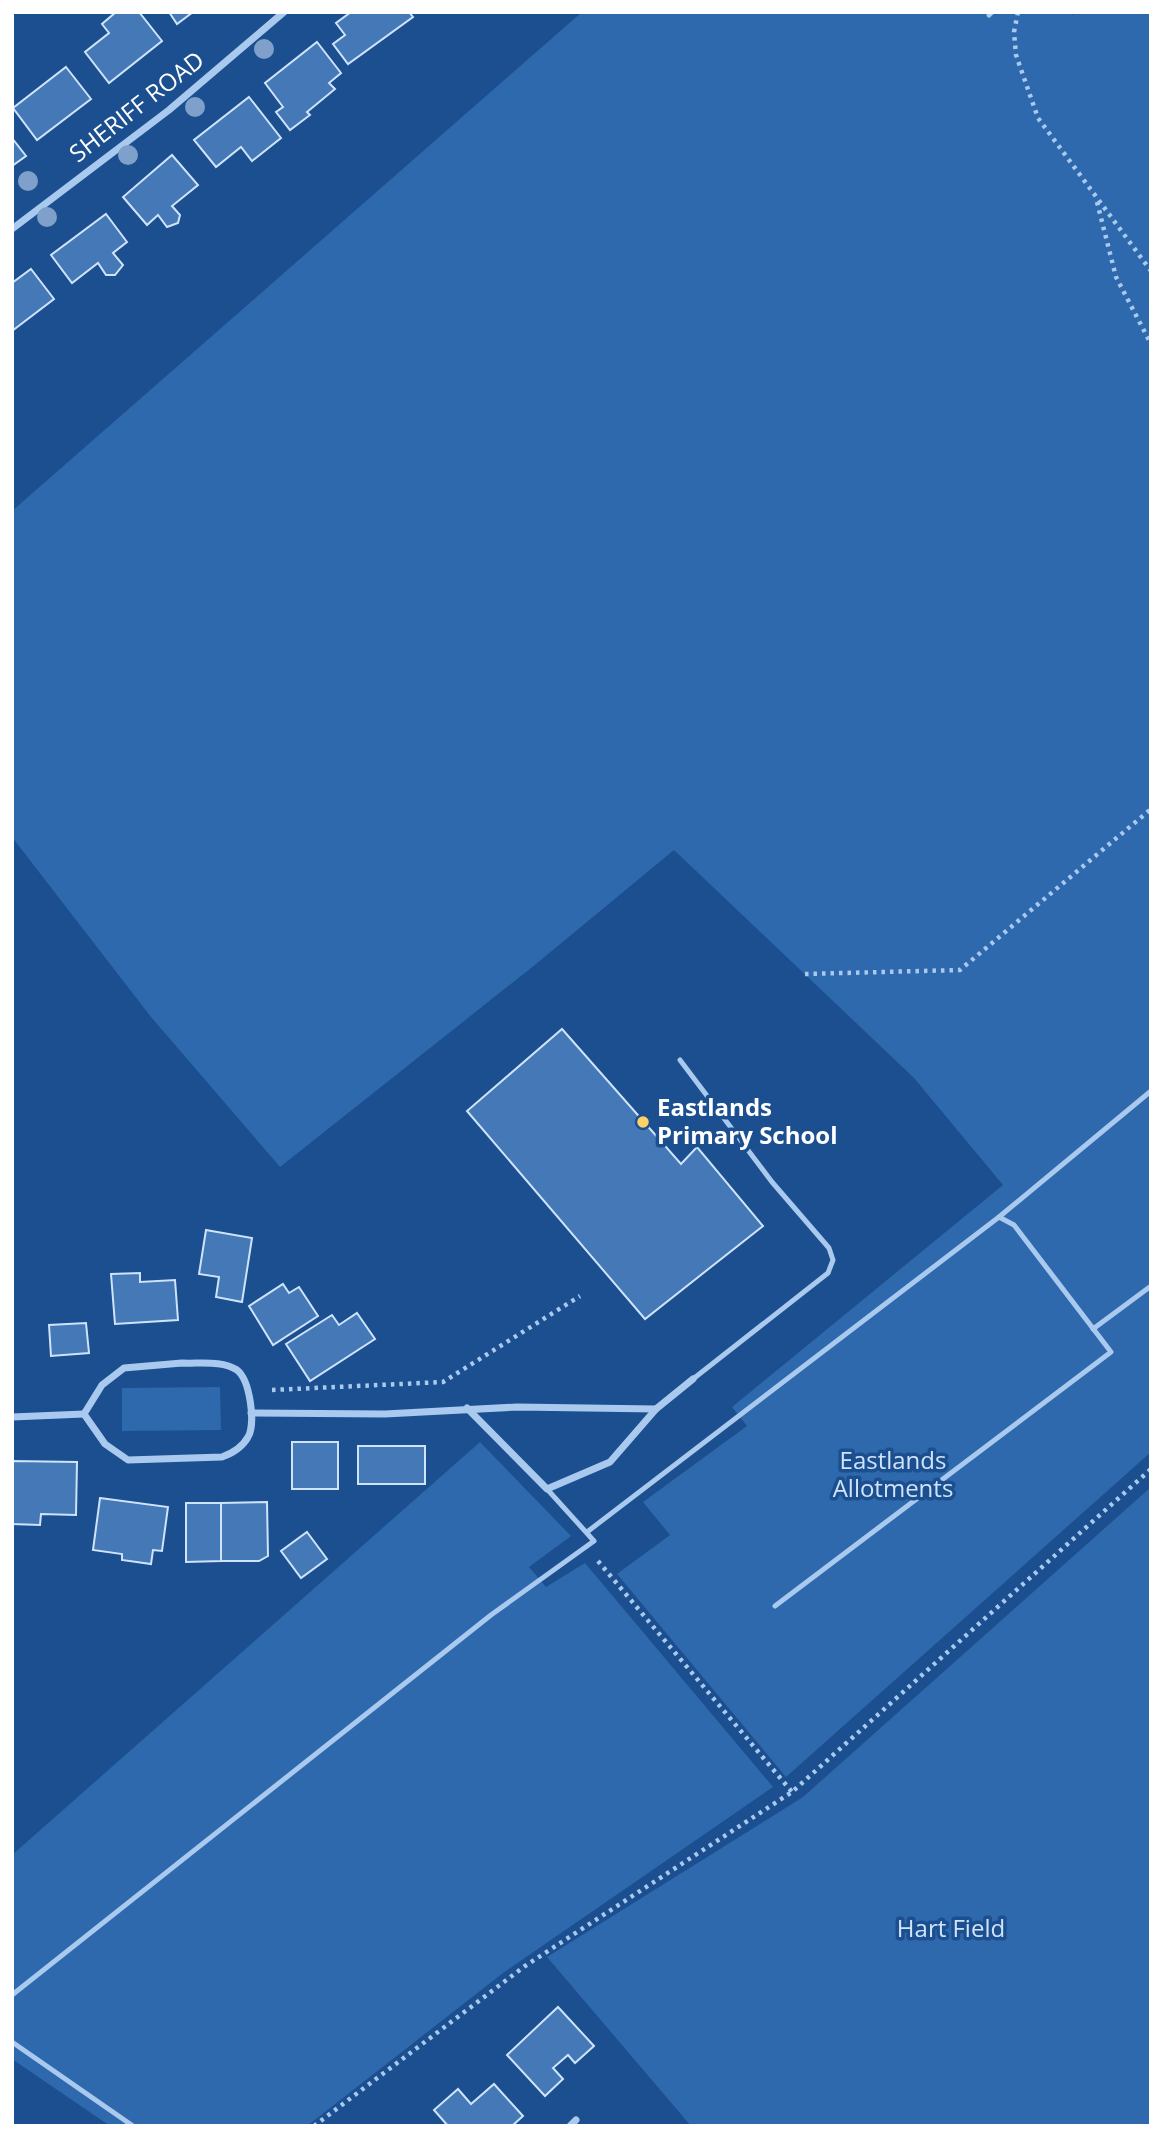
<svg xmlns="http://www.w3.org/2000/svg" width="1163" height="2138" viewBox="0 0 1163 2138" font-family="'Open Sans',sans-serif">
	<rect width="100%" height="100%" fill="#1b4f8f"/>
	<g fill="#2e69ad">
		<path d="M582 12H1070L1073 15 1076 12H1151V1452L786 1777 617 1574 670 1535 643 1502 747 1426 732 1407 1003 1185 914 1078 674 850 536 964 280 1167 151 1017 12 837V511Z"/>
		<path d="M220 1387 221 1430 122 1431V1388Z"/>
		<path d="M480 1442 571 1536 529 1567 546 1587 585 1563 773 1787 503 1973 307 2126H110L12 2059V1855Z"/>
		<path d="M1151 1487V2126H691L547 1957 803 1797Z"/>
	</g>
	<g fill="#4478b7" stroke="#cfe3fa" stroke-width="2">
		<path d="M116 12H139L162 41 109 83 85 52 109 33 102 24Z"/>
		<path d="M169 12H193L177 24Z"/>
		<path d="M351 12H409L413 17 348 64 333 44 345 35 336 23Z"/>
		<path d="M317 42 341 73 329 83 335 89 307 112 310 115 290 130 276 112 283 107 265 83Z"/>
		<path d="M66 67 91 99 37 140 13 108Z"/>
		<path d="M249 97 281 138 252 161 241 147 216 167 194 140Z"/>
		<path d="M12 138 26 156 12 166Z"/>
		<path d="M172 155 198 185 172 206 180 215 178 223 167 227 158 215 147 225 123 197Z"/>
		<path d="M106 214 127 242 113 253 123 265 115 275H106L98 263 72 283 51 255Z"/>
		<path d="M31 269 54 299 12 331V283Z"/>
		<path d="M562 1029 681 1164 697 1147 763 1226 645 1319 467 1111Z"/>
		<path d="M206 1230 252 1238 242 1302 216 1297 219 1277 199 1274Z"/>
		<path d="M140 1273V1282L175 1280 178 1320 115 1324 111 1274Z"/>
		<path d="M283 1284 289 1293 299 1287 318 1316 273 1345 249 1306Z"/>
		<path d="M357 1313 375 1339 310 1381 286 1344 332 1315 339 1325Z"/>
		<path d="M86 1323 89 1353 51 1356 49 1325Z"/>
		<rect x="292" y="1442" width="46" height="47"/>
		<rect x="358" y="1446" width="67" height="38"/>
		<path d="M12 1461 77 1462 76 1515 41 1514 40 1525 12 1524Z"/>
		<path d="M100 1498 168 1507 162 1551 153 1550 151 1564 122 1560V1554L93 1550Z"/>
		<path d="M267 1502 268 1556 259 1561H221V1503Z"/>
		<path d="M186 1503H221V1561L186 1562Z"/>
		<path d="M307 1532 327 1559 301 1578 281 1551Z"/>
		<path d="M558 2007 594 2046 575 2063 568 2055 553 2068 563 2079 545 2096 507 2055Z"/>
		<path d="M494 2084 523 2116 512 2126H448L434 2110 458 2089 471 2104Z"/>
	</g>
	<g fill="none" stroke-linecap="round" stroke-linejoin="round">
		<g stroke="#a9c9ee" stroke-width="4.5" stroke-dasharray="3.5 5" stroke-linecap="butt">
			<path d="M1018 12 1014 32 1016 55 1038 118 1151 271"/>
			<path d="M1097 202 1116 277 1151 344"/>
			<path d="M805 974 960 970 1151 809"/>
			<path d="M272 1390 443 1382 580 1296"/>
			<path d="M598 1561 792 1792"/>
			<path d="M314 2126 525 1966 792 1792 1151 1469"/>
		</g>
		<g stroke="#a9c9ee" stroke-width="5">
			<path d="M989 15 992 12"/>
			<path d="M680 1060 772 1182 829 1248 833 1260 828 1273 693 1379"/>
			<path d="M999 1217 1151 1091"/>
			<path d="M1093 1329 1151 1286"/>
			<path d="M587 1532 999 1217 1014 1225 1111 1352 775 1606"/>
			<path d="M12 1995 491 1615 594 1541 547 1489"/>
			<path d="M12 2042 133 2126"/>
		</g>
		<g stroke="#a9c9ee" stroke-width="7">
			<path d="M12 229 169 110 284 12"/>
			<path d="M182 1363C199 1364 222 1360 237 1370 250 1380 256 1424 248 1437 242 1448 233 1453 222 1457L128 1460 105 1444 84 1414 102 1385 124 1368Z"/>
			<path d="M467 1408 547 1489 610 1462 656 1409"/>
			<path d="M251 1413 385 1414 517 1407 656 1409 693 1379"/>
			<path d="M12 1417 84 1414"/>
			<path d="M570 2126 576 2120"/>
		</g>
	</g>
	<g fill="#7ea0ca">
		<circle cx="264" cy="49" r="10"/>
		<circle cx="195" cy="107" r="10"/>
		<circle cx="128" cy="155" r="10"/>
		<circle cx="28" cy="181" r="10"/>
		<circle cx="47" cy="217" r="10"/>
	</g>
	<circle fill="#ffd166" stroke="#1b4f8f" stroke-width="2.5" cx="643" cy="1122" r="7"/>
	<g text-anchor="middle" stroke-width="7" stroke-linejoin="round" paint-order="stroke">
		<g font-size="24" fill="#fff" stroke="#1b4f8f">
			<text transform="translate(137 107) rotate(-38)" y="8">SHERIFF ROAD</text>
		</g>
		<g font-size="24" font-weight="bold" fill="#fff" stroke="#1b4f8f" text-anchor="start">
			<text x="657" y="1116">Eastlands<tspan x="657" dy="28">Primary School</tspan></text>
		</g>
		<g font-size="24" fill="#cfe3fa" stroke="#1b4f8f">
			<text x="893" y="1469">Eastlands<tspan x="893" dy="28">Allotments</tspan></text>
			<text x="951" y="1937">Hart Field</text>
		</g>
	</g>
	<rect width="1163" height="2138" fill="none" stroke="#ffffff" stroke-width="28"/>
</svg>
